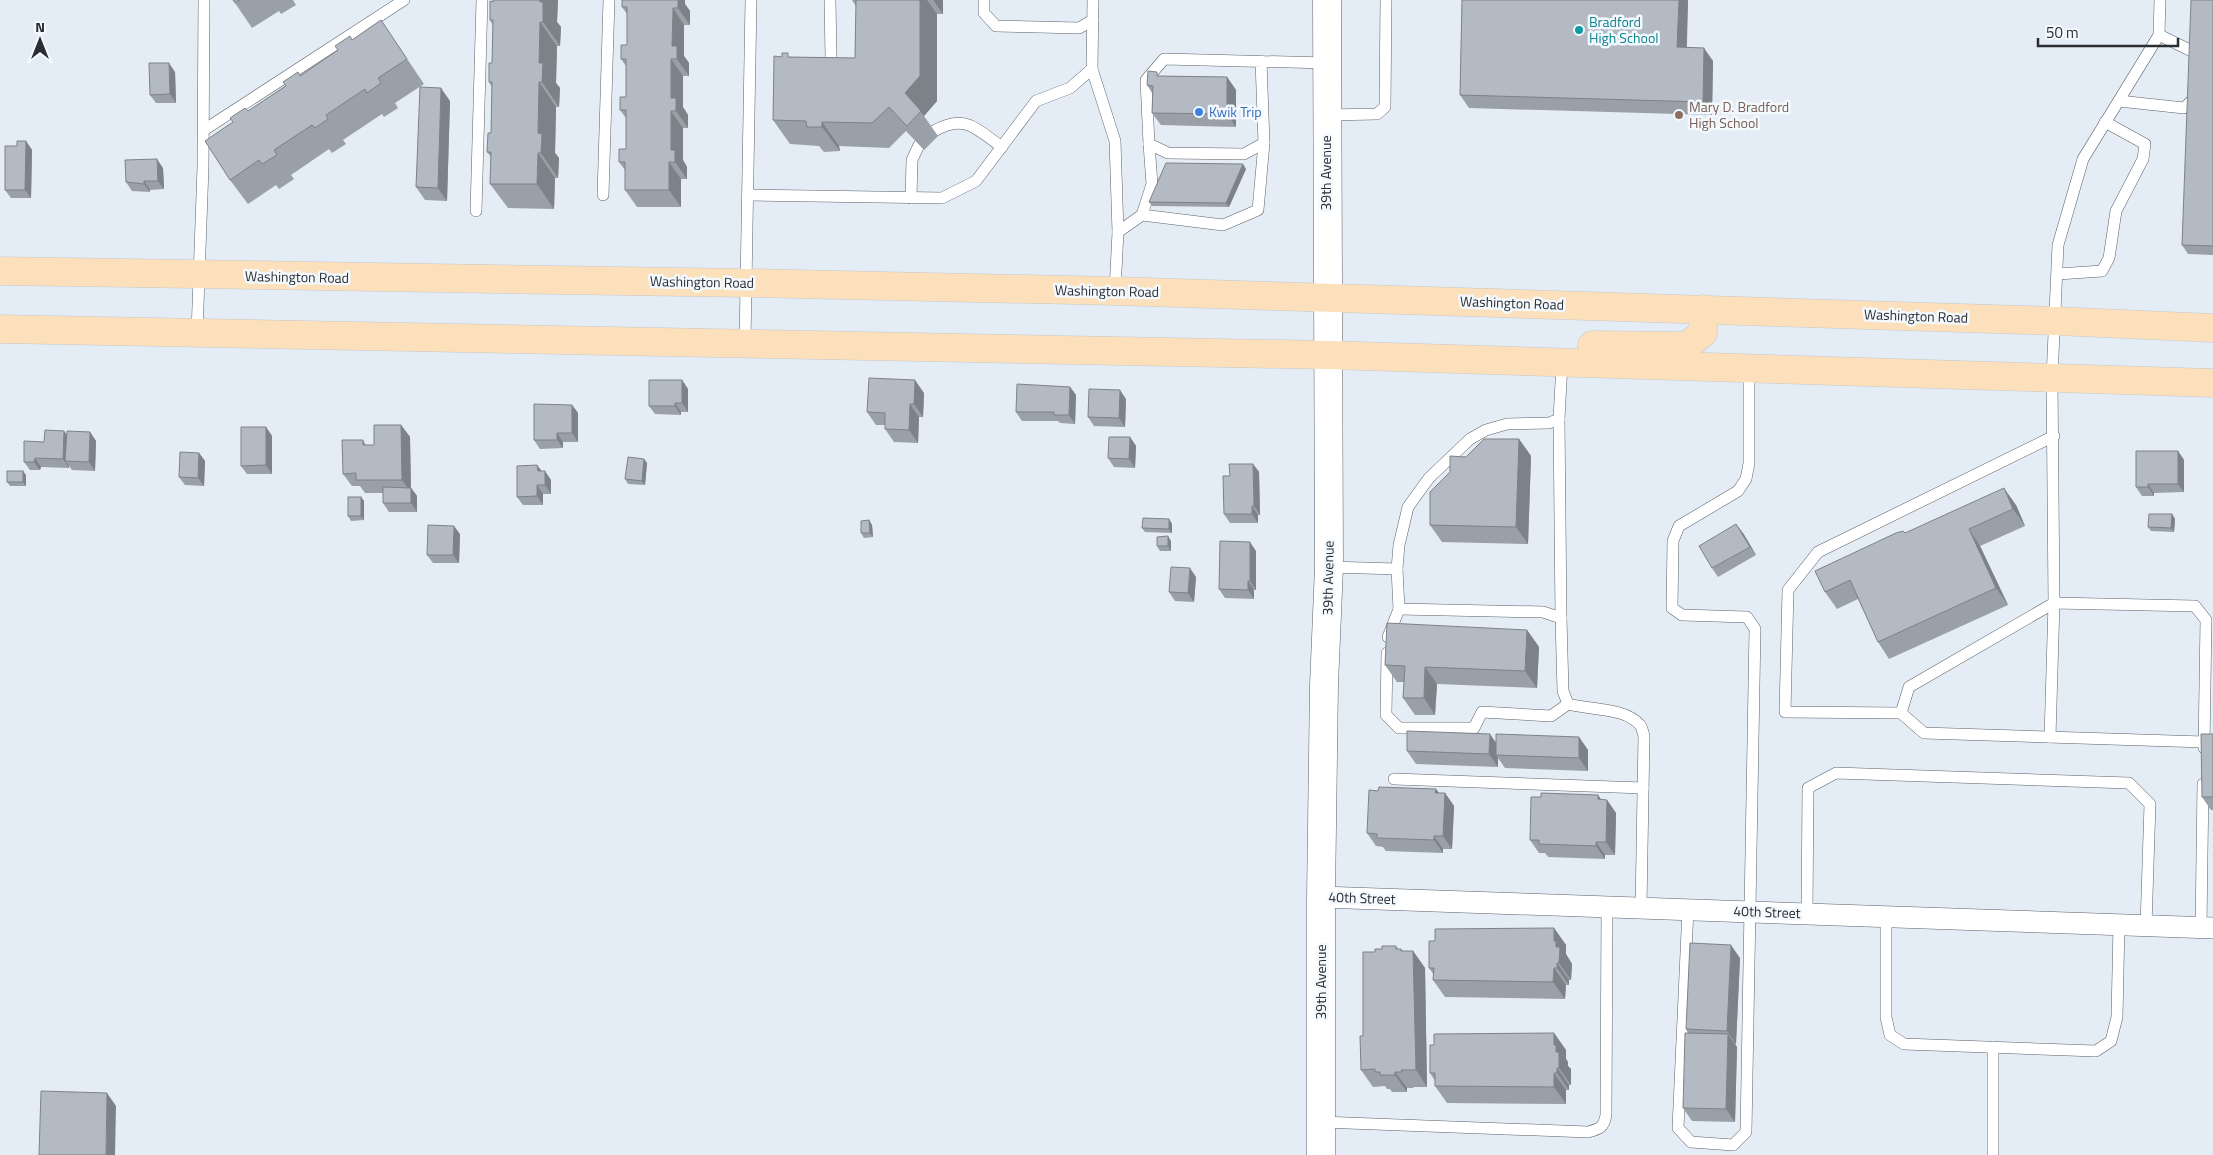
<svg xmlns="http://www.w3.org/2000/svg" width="2213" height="1155" viewBox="0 0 2213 1155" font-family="'Titillium Web',sans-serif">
	<rect width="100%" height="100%" fill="#e4ecf5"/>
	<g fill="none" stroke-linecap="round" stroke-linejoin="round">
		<g stroke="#5c626a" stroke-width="12">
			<g id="lane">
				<path d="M830 0 831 58"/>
				<path d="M984 0V13L996 26 1079 28 1093 20"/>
				<path d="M1093 0 1092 69 1115 141 1118 232"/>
				<path d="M2159 35 2202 56"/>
				<path d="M1261 61 1264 143 1244 154 1168 153 1149 144 1146 80 1164 59 1327 63"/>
				<path d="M2119 101 2184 108 2197 96"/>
				<path d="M1328 115 1377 114 1385 107 1386 0"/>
				<path d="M204 130 404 0"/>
				<path d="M934 131C965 113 976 129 1002 147"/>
				<path d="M603 195 609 0"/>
				<path d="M748 195 942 198 976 181 1036 101 1070 88 1092 69"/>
				<path d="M911 198 912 160 919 145"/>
				<path d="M476 211 482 0"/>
				<path d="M1142 215 1223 225 1258 210 1264 143"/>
				<path d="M2058 274 2102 271 2109 258 2116 211 2143 159 2145 144 2105 122"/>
				<path d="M1115 291 1118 232 1142 215 1152 184 1149 144"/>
				<path d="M197 333 203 167 204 0"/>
				<path d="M745 342 751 0"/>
				<path d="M1562 363 1559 419 1549 423 1507 424 1486 430 1470 439 1429 478 1408 507 1399 545 1397 569 1399 609 1543 612 1561 618 1563 691 1568 704C1589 710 1625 707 1640 725 1642 727 1643 733 1644 736L1641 908"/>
				<path d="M1559 419 1561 618"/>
				<path d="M2054 436 1818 552 1788 590 1785 712 1901 713 1909 687 2054 603 2195 606 2206 620 2204 748"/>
				<path d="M1329 567 1397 569"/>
				<path d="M1388 637 1399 609"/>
				<path d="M1387 653 1386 715 1399 728H1474L1482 712 1551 716 1568 704"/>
				<path d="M1901 713 1924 733 2204 742"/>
				<path d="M2050 737 2054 603 2052 378 2058 245 2083 159 2159 35 2160 0"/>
				<path d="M1394 779 1643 788"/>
				<path d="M1688 909 1678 1128 1691 1142 1733 1145 1746 1132 1755 629 1747 617 1682 615 1672 608 1673 541 1679 526 1738 491 1746 479 1749 463V368"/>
				<path d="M1807 914 1808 788 1836 773 2129 783 2150 804 2146 926"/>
				<path d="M1886 916V1017L1890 1035 1904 1044 2096 1051 2111 1041 2117 1017 2119 924"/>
				<path d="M2201 927 2203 784"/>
				<path d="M1993 1047V1154"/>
				<path d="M1321 1122 1588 1132C1600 1129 1604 1127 1606 1115L1607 907"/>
			</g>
		</g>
		<g stroke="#5c626a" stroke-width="22">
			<path id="street" d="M1321 897 2213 928"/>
		</g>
		<g stroke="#5c626a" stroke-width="29">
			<path id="secondary" d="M1321 1155V897L1324 685 1329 567 1327 0"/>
		</g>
		<g stroke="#c8c8c9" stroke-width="29">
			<g id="primary">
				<path d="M0 271 747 283 1115 291 2056 321 2213 328"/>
				<path d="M0 329 1328 355 2213 383"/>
				<path d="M1592 345 1687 346 1703 333V309"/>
			</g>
		</g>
		<use href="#lane" stroke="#fff" stroke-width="11"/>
		<use href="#street" stroke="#fff" stroke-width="21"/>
		<use href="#secondary" stroke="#fff" stroke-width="28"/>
		<use href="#primary" stroke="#fbe0bb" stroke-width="28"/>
	</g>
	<g fill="#9aa0a8">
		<path d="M233 0H293L296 5 281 14 279 11 252 28Z"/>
		<path d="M493 0H558L557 22 561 27 560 46H557L556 83 560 88 559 107H556L555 153 559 158 558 178H555L554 209 508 208 490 184 491 157 487 152 491 133 492 87 489 82 492 63 493 25 490 20Z"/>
		<path d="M622 0H685V4L690 11V25H684V56L689 63V76H683V107L688 115V128H683V160L687 167V179H681V207H637L625 190V170L619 162 626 149V118L620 110 626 97V66L621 59 627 45V14L622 7Z"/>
		<path d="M852 0H943V14H937V101L924 116 938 136 924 150 906 131 889 148 839 146 840 151 824 152 819 146 790 144 773 120 791 57 855 58 856 6Z"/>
		<path d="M1462 0H1688L1687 47 1713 61 1712 115 1469 108 1460 95Z"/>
		<path d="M2213 0V255L2188 254 2182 245Z"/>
		<path d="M381 20 424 84 395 103 398 108 384 117 382 114 343 140 346 144 332 153 329 149 291 175 294 179 279 189 276 185 248 204 230 180 233 122 248 111Z"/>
		<path d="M175 72 176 103H156L150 95Z"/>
		<path d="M1160 76 1227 77 1236 90V127L1161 125 1152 113V93L1147 85Z"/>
		<path d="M450 101 447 201 425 200 416 187Z"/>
		<path d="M26 141 32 150 31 198H11L5 190Z"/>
		<path d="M163 168 164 189 150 190V192L132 191 126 182Z"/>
		<path d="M1246 169 1229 207 1152 206 1149 202Z"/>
		<path d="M682 380 688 389V412H681V415L655 414 649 406Z"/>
		<path d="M1070 387 1076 395 1075 424 1060 423 1058 421H1022L1016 412Z"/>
		<path d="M924 393 923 417H919L918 443 894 442 885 429V425H876L867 412Z"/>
		<path d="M1126 399 1125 427 1094 426 1088 417Z"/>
		<path d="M572 405 578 413V442H563V448L540 449 534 440Z"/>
		<path d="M401 425 410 437 411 488 417 496V512H389L383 503V493H365L360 486H352L343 474 363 440 366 445H374Z"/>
		<path d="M266 427 272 436V474H247L241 466Z"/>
		<path d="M90 432 96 441 95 471 72 470 69 466V468L41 467 40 470H30L24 462 44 442 66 434Z"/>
		<path d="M1130 437 1136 446 1135 468 1114 467 1108 458Z"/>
		<path d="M1519 439 1531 456 1528 544 1442 542 1430 525 1450 472 1466 457Z"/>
		<path d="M2178 451 2184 460V492L2154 493V496H2142L2136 487Z"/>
		<path d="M199 453 205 461 204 486 185 485 179 477Z"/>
		<path d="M644 459 647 463 645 485 628 484 625 479Z"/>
		<path d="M1253 464 1259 472 1260 515H1258V523H1230L1224 514 1230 476Z"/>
		<path d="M537 465 541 471 551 480V494H543V505H523L517 497Z"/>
		<path d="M26 475V486H10L7 482Z"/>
		<path d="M361 497 364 501V520L351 521 348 516Z"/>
		<path d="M2016 505 2025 526 1980 546 2008 605 1889 659 1878 642 1858 599 1837 609 1825 592 1905 533Z"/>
		<path d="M2172 514 2175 519 2174 532 2151 531 2148 527Z"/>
		<path d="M1169 519 1172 524V533L1145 532 1142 528Z"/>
		<path d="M869 520 872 525 873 537 864 538 861 533Z"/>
		<path d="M1743 533 1756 555 1718 577 1712 568Z"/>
		<path d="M460 534 459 563H433L427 555Z"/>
		<path d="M1171 541V551H1160L1157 546Z"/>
		<path d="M1256 551V590H1254V599L1225 598 1219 589Z"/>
		<path d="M1196 577 1194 602 1175 601 1169 592Z"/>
		<path d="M1527 630 1539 647 1537 688 1437 684 1435 715H1415L1403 698 1404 682H1397L1385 665Z"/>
		<path d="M2213 734V810H2211L2202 797Z"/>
		<path d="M1579 737 1588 750V771L1505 768 1498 758V767L1416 764 1407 751 1496 743Z"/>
		<path d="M1436 789 1439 793H1445L1454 806 1452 849H1443V853L1386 851 1383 847 1376 846 1367 833 1378 791Z"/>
		<path d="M1598 795 1601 800H1607L1616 813 1615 855H1605V859L1548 857 1545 853H1539L1530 840 1541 797Z"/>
		<path d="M1554 928 1566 945V954L1572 964 1571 980H1569V985H1566L1565 999 1445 997 1433 980 1434 975 1429 968 1435 941Z"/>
		<path d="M1396 946 1398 949H1401L1403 951H1413L1425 968 1427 1087H1413L1414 1088H1407V1092H1392L1390 1089H1387L1385 1086 1373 1087 1361 1070 1375 952 1382 949Z"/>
		<path d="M1740 958 1736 1044H1735L1737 1047 1735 1122 1692 1121 1683 1108 1688 1033 1686 1029Z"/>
		<path d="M1554 1033 1566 1050V1059L1568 1062V1066L1571 1069V1085H1569V1090H1566V1104L1447 1103 1435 1086V1081L1430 1073 1434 1045Z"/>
	</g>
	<g fill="#7d8288">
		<path d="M540 0H558L557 22 561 27 560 46 543 22Z"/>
		<path d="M677 0H685V4L690 11V25L678 8Z"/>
		<path d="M920 0H927L937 14V101L924 116 905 93Z"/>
		<path d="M933 0H943V14Z"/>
		<path d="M1679 0H1688L1686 60 1677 47Z"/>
		<path d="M673 8 684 25V56L689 63V76L677 59 672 46Z"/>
		<path d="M540 22 557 46 556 83 560 88 559 107 542 82 539 63Z"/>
		<path d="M1704 48 1713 61 1712 115 1703 102Z"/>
		<path d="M671 59 683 76V107L688 115V128L676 111 671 98Z"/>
		<path d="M169 63 175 72 176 103 170 94Z"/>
		<path d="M1227 77 1236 90V127L1227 114Z"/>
		<path d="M539 82 556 107 555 153 559 158 558 178 541 153 538 133Z"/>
		<path d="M441 88 450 101 447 201 438 188Z"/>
		<path d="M671 111 683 128V160L687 167V179L675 162 671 150Z"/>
		<path d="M822 122 839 146 840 151 822 127Z"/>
		<path d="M26 141 32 150 31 198 25 190Z"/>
		<path d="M538 153 555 178 554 209 537 184Z"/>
		<path d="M157 159 163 168 164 189 158 181Z"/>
		<path d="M669 162 681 179V207L669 190Z"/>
		<path d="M1243 164 1246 169 1229 207 1226 203Z"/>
		<path d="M144 181 150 190V192L144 184Z"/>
		<path d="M682 380 688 389V412L682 403Z"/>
		<path d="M915 380 924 393 923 417 914 404Z"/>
		<path d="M1070 387 1076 395 1075 424 1069 415Z"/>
		<path d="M1120 390 1126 399 1125 427 1119 418Z"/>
		<path d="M675 403 681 412V415L675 406Z"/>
		<path d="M910 404 919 417 918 443 909 430Z"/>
		<path d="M572 405 578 413V442L572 433Z"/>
		<path d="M401 425 410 437 411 493 402 480Z"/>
		<path d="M266 427 272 436V474L266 465Z"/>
		<path d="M64 431 70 439 65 461 69 466V468L63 459Z"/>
		<path d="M90 432 96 441 95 471 89 462Z"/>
		<path d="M557 433 563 442V448L557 440Z"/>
		<path d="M1130 437 1136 446 1135 468 1129 459Z"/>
		<path d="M1519 439 1531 456 1528 544 1516 527Z"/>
		<path d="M2178 451 2184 460V492L2178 484Z"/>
		<path d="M199 453 205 461 204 486 198 478Z"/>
		<path d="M35 458 41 467 40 470 34 462Z"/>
		<path d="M644 459 647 463 645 485 642 481Z"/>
		<path d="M1253 464 1259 472 1260 515 1254 506Z"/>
		<path d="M537 465 544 474 538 471Z"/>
		<path d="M23 471 26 475V486L23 482Z"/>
		<path d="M545 471 551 480V494L545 485Z"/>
		<path d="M2148 484 2154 493V496L2148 487Z"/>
		<path d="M537 485 543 494V505L537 496Z"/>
		<path d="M411 488 417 496V512L411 503Z"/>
		<path d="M2004 488 2016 505 2025 526 2013 509Z"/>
		<path d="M361 497 364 501V520L361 516Z"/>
		<path d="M1252 506 1258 515V523L1252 514Z"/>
		<path d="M2172 514 2175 519 2174 532 2171 528Z"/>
		<path d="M1169 519 1172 524V533L1169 529Z"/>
		<path d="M869 520 872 525 873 537 870 533Z"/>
		<path d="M1736 524 1743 533 1756 555 1750 547Z"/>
		<path d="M454 526 460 534 459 563 453 555Z"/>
		<path d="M1969 529 1980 546 2008 605 1996 588Z"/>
		<path d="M1168 536 1171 541V551L1168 546Z"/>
		<path d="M1250 542 1256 551V590L1250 581Z"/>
		<path d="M1190 568 1196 577 1194 602 1188 593Z"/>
		<path d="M1248 581 1254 590V599L1248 590Z"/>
		<path d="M1527 630 1539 647 1537 688 1525 671Z"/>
		<path d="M1425 667 1437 684 1435 715 1424 698Z"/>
		<path d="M1490 734 1499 747 1496 755 1498 758V767L1489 754Z"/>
		<path d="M1579 737 1588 750V771L1579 758Z"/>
		<path d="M1436 789 1444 801 1445 793 1454 806 1452 849 1443 836 1435 793Z"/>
		<path d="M1598 795 1607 808V800L1616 813 1615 855 1606 842 1598 799Z"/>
		<path d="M1434 836 1443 849V853L1434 840Z"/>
		<path d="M1596 842 1605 855V859L1596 846Z"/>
		<path d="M1554 928 1566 945V954L1572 964 1571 980 1559 963 1554 941Z"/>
		<path d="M1731 945 1740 958 1736 1044 1727 1031Z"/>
		<path d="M1413 951 1425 968 1427 1087 1416 1070Z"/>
		<path d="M1557 963 1569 980V985L1557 968Z"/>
		<path d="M1554 968 1566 985 1565 999 1553 982Z"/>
		<path d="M1554 1033 1566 1050V1059L1568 1062V1066L1571 1069V1085L1559 1068 1556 1052 1554 1045Z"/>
		<path d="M1728 1034 1737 1047 1735 1122 1726 1109Z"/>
		<path d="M1557 1068 1569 1085V1090L1557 1073Z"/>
		<path d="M1395 1072 1407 1088V1092L1395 1075Z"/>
		<path d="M1554 1073 1566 1090V1104L1554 1087Z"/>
		<path d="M107 1093 116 1106 115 1155H106Z"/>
	</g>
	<g fill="#b3bac3" stroke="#7d8288">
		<path d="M233 0H240L235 3Z"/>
		<path d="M493 0H540V2H543V22H540L539 63H543L542 82H539L538 133 542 134 541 153H538L537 184H490L491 152H487L488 133H491L492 82H489V63H492L493 20H490V1L493 2Z"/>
		<path d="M622 0H678V8H673L672 46H677V59H671V98H676V111H671V150H675V162H669V190H625V162H619V149H626V110H620V97H626V59H621V45H627V7H622Z"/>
		<path d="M856 0H920V76L905 93 921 111 907 126 889 107 872 123 822 122V127H807L806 121 773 120 774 56 782 57V53H788V57L855 58Z"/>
		<path d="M1462 0H1679L1677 47 1704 48 1703 102 1460 95Z"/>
		<path d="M2191 0H2213V246L2182 245Z"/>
		<path d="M381 20 407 59 378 78 381 83 367 93 365 89 326 115 328 119 315 128 312 125 274 150 277 155 262 164 259 160 230 180 205 141 233 122 230 118 245 108 248 111 286 86 283 82 298 72 300 76 338 50 335 46 350 36 352 40Z"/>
		<path d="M149 63H169L170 94 150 95Z"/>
		<path d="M1148 71 1157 72V76L1227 77V114L1152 113 1153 86 1147 85Z"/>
		<path d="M420 87 441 88 438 188 416 187Z"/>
		<path d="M17 141H26L25 190H5V146H17Z"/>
		<path d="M157 159 158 181H144V184L126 182 125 160Z"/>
		<path d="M1166 163 1243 164 1226 203 1149 202Z"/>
		<path d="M869 378 915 380 914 404H910L909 430 885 429V413L867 412Z"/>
		<path d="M649 380H682V403H675V406H649Z"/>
		<path d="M1017 384 1070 387 1069 415H1054V412H1016Z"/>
		<path d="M1089 389 1120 390 1119 418 1088 417Z"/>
		<path d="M534 404 572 405V433H557V440H534Z"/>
		<path d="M374 425H401L402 480H356V473L343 474 342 440H363V445H374Z"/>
		<path d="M241 427H266V465L241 466Z"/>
		<path d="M45 430 64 431 63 459 35 458 34 462H24V441L44 442Z"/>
		<path d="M67 431 90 432 89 462 65 461Z"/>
		<path d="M1109 437H1130L1129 459 1108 458Z"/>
		<path d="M1484 439H1519L1516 527 1430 525V492L1450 472V456L1466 457Z"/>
		<path d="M2136 451H2178V484H2148V487H2136Z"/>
		<path d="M180 452 199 453 198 478 179 477Z"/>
		<path d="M628 457 644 459 642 481 625 479Z"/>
		<path d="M1229 464H1253L1254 506H1252V514H1224L1223 476H1230Z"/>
		<path d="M537 465 538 471H545V485H537V496L517 497V466Z"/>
		<rect x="7" y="471" width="16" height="11"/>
		<path d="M383 487 411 488V503H383Z"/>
		<path d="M2004 488 2013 509 1969 529 1996 588 1878 642 1850 580 1825 592 1815 571 1896 533 1903 531 1905 533Z"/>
		<rect x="348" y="497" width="13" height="19"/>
		<path d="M2149 514H2172L2171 528 2148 527Z"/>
		<path d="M1143 518 1169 519V529L1142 528Z"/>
		<path d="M869 520 870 533H861V521Z"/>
		<path d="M1736 524 1750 547 1712 568 1699 546Z"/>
		<path d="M428 525 454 526 453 555H427Z"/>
		<path d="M1168 536V546H1157V537Z"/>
		<path d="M1220 541 1250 542V581H1248V590L1219 589Z"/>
		<path d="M1171 567 1190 568 1188 593 1169 592Z"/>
		<path d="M1387 623 1527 630 1525 671 1425 667 1424 698H1403L1405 666 1385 665Z"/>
		<path d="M1407 731 1490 734 1489 754 1407 751Z"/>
		<path d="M1496 734 1579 737V758L1496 755Z"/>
		<path d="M2201 734H2213V797H2202Z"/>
		<path d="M1379 787 1436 789 1435 793H1445L1443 836H1434V840L1377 838V834L1367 833 1369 790 1378 791Z"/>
		<path d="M1541 793 1598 795V799L1607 800 1606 842H1596V846L1539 844V840H1530L1531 797H1541Z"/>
		<path d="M1554 928V941H1556V947H1560L1559 963H1557V968H1554L1553 982 1433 980 1434 968H1429V941H1435V929Z"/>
		<path d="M1690 943 1731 945 1727 1031 1686 1029Z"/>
		<path d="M1382 946H1396V949H1401V951H1413L1416 1070H1401L1402 1072H1395V1075H1380V1072H1375V1069L1361 1070 1360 1036H1363V952H1375V949H1382Z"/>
		<path d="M1554 1033V1045H1556V1052H1559V1068H1557V1073H1554V1087L1435 1086V1073H1430V1045H1434V1034Z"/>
		<path d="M1685 1033 1728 1034 1726 1109 1683 1108Z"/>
		<path d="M41 1091 107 1093 106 1155H39Z"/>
	</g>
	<circle fill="#0f9aa8" stroke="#f4f9fe" stroke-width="2" cx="1579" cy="30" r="5"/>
	<circle fill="#3f7fe0" stroke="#f4f9fe" stroke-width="2" cx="1199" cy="112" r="5"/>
	<circle fill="#8d6e63" stroke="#f4f9fe" stroke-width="2" cx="1679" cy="115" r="5"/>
	<g text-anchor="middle" stroke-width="5" stroke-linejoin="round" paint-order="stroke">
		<g font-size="14" fill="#0d838f" stroke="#f4f9fe" text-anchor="start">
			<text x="1589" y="27">Bradford<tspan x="1589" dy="16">High School</tspan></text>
		</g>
		<g font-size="14" fill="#785e54" stroke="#f4f9fe" text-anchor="start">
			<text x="1689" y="112">Mary D. Bradford<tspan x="1689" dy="16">High School</tspan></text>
		</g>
		<g font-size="14" fill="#366cbe" stroke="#f4f9fe" text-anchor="start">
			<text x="1209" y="117">Kwik Trip</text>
		</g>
		<g font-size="14" fill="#2a2d31" stroke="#f4f9fe">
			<text transform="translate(1326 173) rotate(-90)" y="5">39th Avenue</text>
			<text transform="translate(297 277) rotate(1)" y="5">Washington Road</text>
			<text transform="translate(702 282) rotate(1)" y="5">Washington Road</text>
			<text transform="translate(1107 291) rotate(1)" y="5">Washington Road</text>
			<text transform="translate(1512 303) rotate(2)" y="5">Washington Road</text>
			<text transform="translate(1916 316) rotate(2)" y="5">Washington Road</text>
			<text transform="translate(1328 578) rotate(-89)" y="5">39th Avenue</text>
			<text transform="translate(1362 898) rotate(2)" y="5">40th Street</text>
			<text transform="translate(1767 912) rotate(2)" y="5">40th Street</text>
			<text transform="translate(1321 982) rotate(-90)" y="5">39th Avenue</text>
		</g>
	</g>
	<g transform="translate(40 40)" stroke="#f4f9fe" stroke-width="4" paint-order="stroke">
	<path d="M0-4L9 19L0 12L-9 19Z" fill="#2a2d31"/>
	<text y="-8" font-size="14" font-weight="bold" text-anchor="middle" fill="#2a2d31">N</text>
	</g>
	<path d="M2038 38v8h140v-8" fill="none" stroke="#2a2d31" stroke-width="2.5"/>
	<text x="2046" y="38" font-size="15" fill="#2a2d31" stroke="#f4f9fe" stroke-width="4" paint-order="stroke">50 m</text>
</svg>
